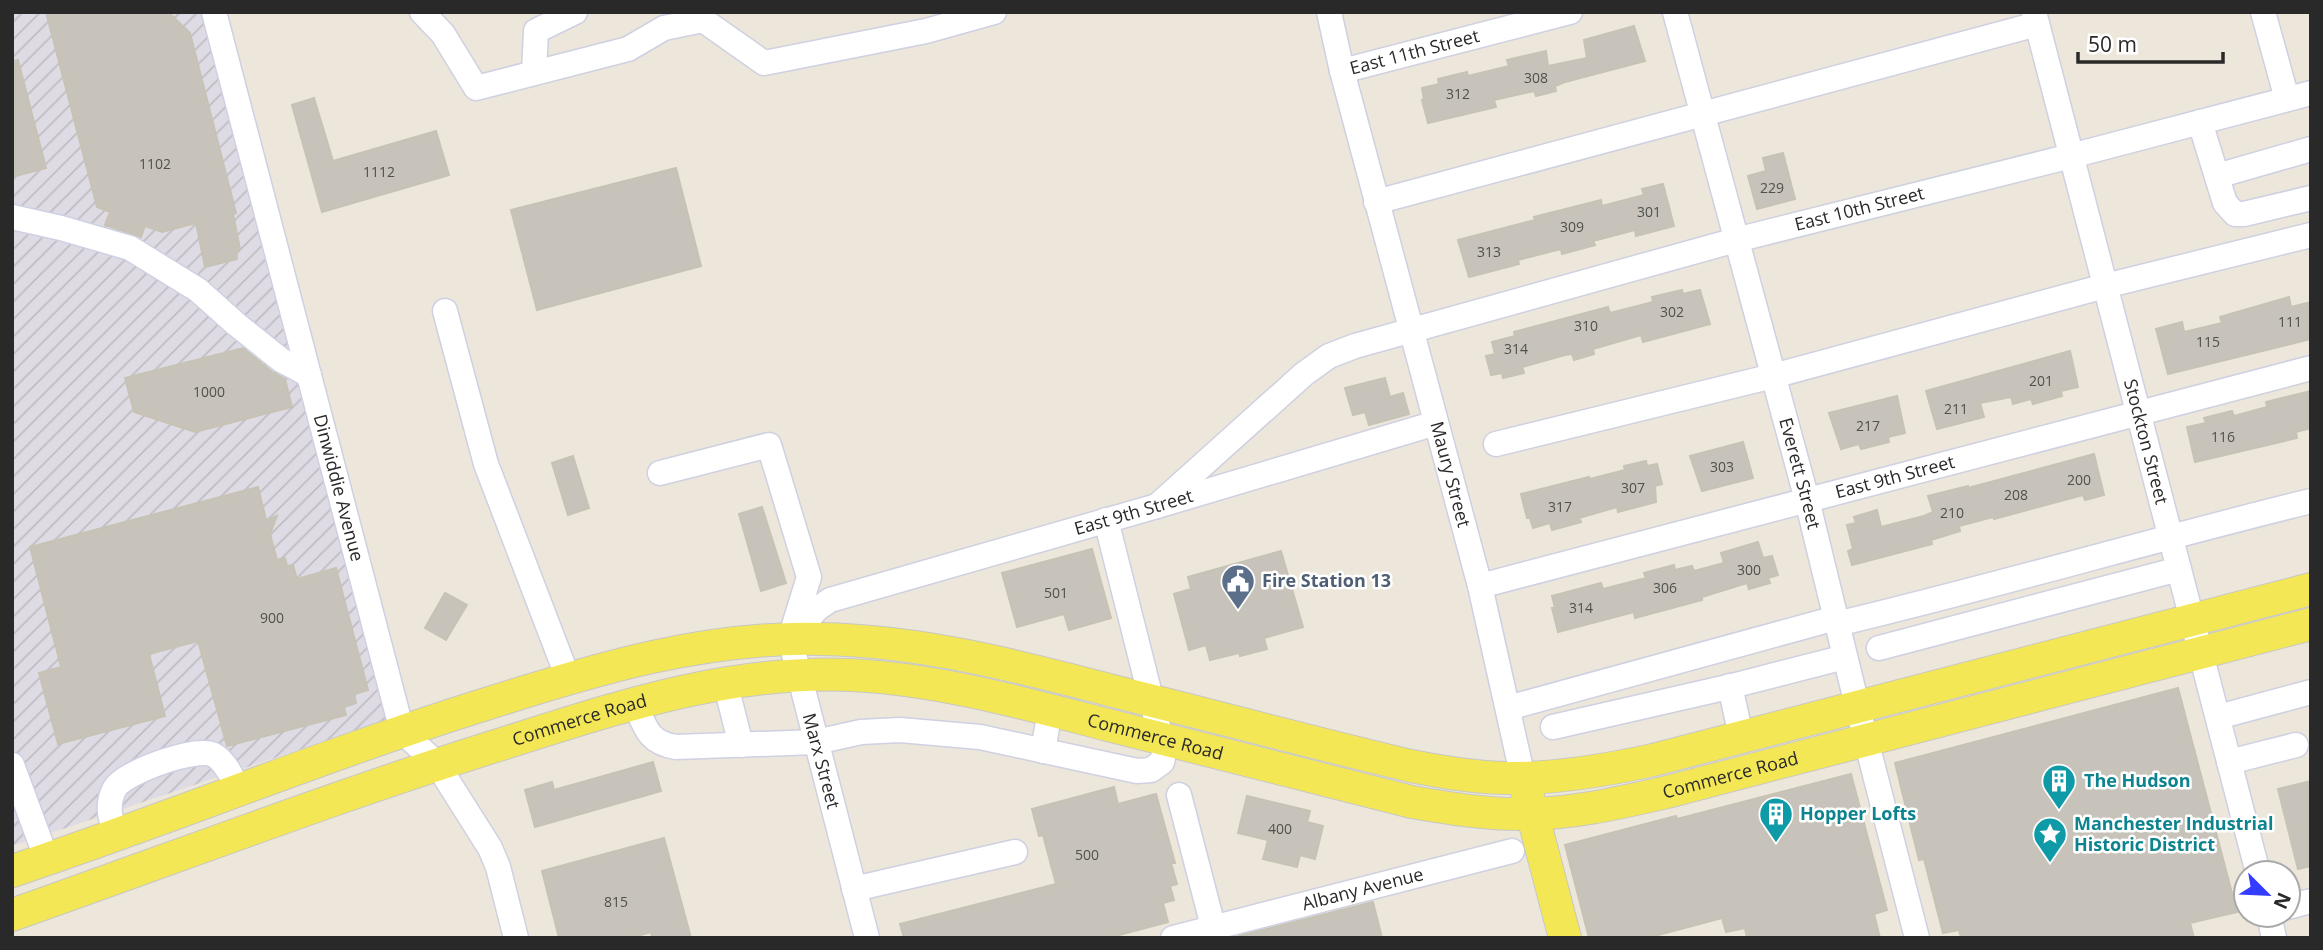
<svg xmlns="http://www.w3.org/2000/svg" width="2323" height="950" viewBox="0 0 2323 950" font-family="'Open Sans',sans-serif">
	<defs>
		<pattern id="industrial-furrows" width="10" height="10" patternUnits="userSpaceOnUse" patternTransform="scale(1.75)"><rect width="10" height="10" fill="#dfdbe4"/><path d="M-1 1l2-2M0 10L10 0M9 11l2-2" fill="none" stroke="#bfbcc4"/></pattern>
	</defs>
	<rect width="100%" height="100%" fill="#ece7da"/>
	<path fill="url(#industrial-furrows)" d="M12 12H205L394 718 12 846Z"/>
	<g fill="#c7c3ba" stroke="#c7c3b4" stroke-width="2">
		<path d="M46 12H168L190 33 236 213 233 214 240 249 236 251 237 259 205 267 196 223 162 232 145 226 141 237 105 225 110 212 97 207Z"/>
		<path d="M1634 26 1645 61 1565 82 1555 86 1556 91 1536 96 1534 91 1494 100 1496 107 1428 123 1422 100 1424 99 1422 88 1439 84 1438 79 1467 72 1468 76 1509 66 1507 60 1546 51 1548 66 1587 58 1584 40Z"/>
		<path d="M18 60 46 168 12 177V61Z"/>
		<path d="M314 98 333 161 436 131 449 175 322 212 292 105Z"/>
		<path d="M1783 153 1795 199 1757 209 1748 176 1766 171 1763 158Z"/>
		<path d="M676 168 701 266 537 310 511 210Z"/>
		<path d="M1663 184 1674 226 1636 236 1635 230 1593 241 1595 245 1562 254 1561 249 1518 260 1519 264 1469 277 1458 240 1535 220 1534 217 1601 200 1602 206 1644 195 1642 189Z"/>
		<path d="M1682 290 1683 294 1700 290 1710 324 1643 342 1641 335 1593 349 1594 354 1574 360 1572 354 1565 355 1522 367 1524 373 1503 378 1502 373 1491 375 1486 356 1495 354 1492 342 1515 336 1514 332 1608 307 1610 313 1653 302 1652 297Z"/>
		<path d="M2289 297 2291 307 2311 302V339L2168 374 2156 329 2182 322 2184 332 2222 323 2220 317Z"/>
		<path d="M243 348 272 372 285 379 292 407 195 432 134 412 125 378Z"/>
		<path d="M2070 351 2078 387 2061 391 2062 396 2033 404 2031 399 2013 404 2011 397 1980 403 1984 417 1937 429 1926 391Z"/>
		<path d="M1385 378 1390 397 1403 393 1409 414 1369 425 1365 412 1353 415 1345 388Z"/>
		<path d="M2311 391V428L2296 432 2297 438 2195 462 2187 427 2206 423 2204 418 2232 411 2234 416 2267 407 2266 402Z"/>
		<path d="M1897 396 1905 433 1888 437 1889 442 1861 449 1859 444 1841 449 1829 413Z"/>
		<path d="M1743 442 1753 478 1702 491 1690 456Z"/>
		<path d="M2094 454 2104 495 2085 500 2083 495 1994 519 1993 517 1959 526 1960 531 1931 540 1932 544 1852 565 1848 551 1853 549 1847 525 1856 523 1854 517 1877 510 1881 527 1924 516 1933 512 1928 496 1968 486V488Z"/>
		<path d="M573 456 589 508 568 515 552 463Z"/>
		<path d="M1646 461 1647 466 1657 464 1662 484 1655 486 1656 502 1618 512 1617 507 1579 518 1581 522 1552 530 1550 523 1533 528 1530 518H1527L1521 494 1589 477 1590 479 1625 470 1624 466Z"/>
		<path d="M258 487 266 520 277 516 270 534 277 560 285 558 287 566 293 565 297 579 336 568 368 690 354 694 356 703 344 707 346 715 227 746 198 641 149 654 165 716 58 744 39 673 61 667 30 547Z"/>
		<path d="M762 507 786 583 761 591 739 514Z"/>
		<path d="M1758 542 1763 558 1772 556 1778 575 1768 578 1770 583 1749 589 1747 583 1702 597V600L1635 618 1634 612 1558 632 1552 608H1555L1552 596 1601 583 1603 589 1646 578 1644 573 1674 565 1675 570 1692 566 1694 571 1724 563 1721 553Z"/>
		<path d="M1092 549 1111 618 1069 630 1064 614 1017 627 1002 573Z"/>
		<path d="M1281 551 1303 627 1264 638 1267 649 1240 656 1239 653 1210 660 1206 645 1189 650 1174 594 1191 589 1188 577Z"/>
		<path d="M445 593 467 605 446 640 425 628Z"/>
		<path d="M2178 688 2237 912 2190 923 2194 938H1961L1959 930 1943 933 1924 859 1919 860 1895 763Z"/>
		<path d="M653 762 661 791 535 827 525 790 552 782 554 790Z"/>
		<path d="M1851 774 1887 910 1874 914 1880 938H1747L1745 928 1726 932 1722 918 1647 938H1589L1565 845 1676 816 1677 819Z"/>
		<path d="M2311 781V866L2298 869 2278 789Z"/>
		<path d="M1114 787 1118 804 1156 794 1175 863H1171L1177 884 1170 886 1174 900 1163 903 1168 922 1108 938H904L900 924 1056 884 1043 835 1039 836 1032 809Z"/>
		<path d="M1247 796 1310 811 1307 822 1323 826 1315 859 1300 855 1297 867 1263 859 1268 840 1238 833Z"/>
		<path d="M664 838 691 938H652L651 932 631 938H559L542 871Z"/>
		<path d="M1373 902 1382 938H1240L1239 936Z"/>
	</g>
	<g fill="none" stroke-linecap="round" stroke-linejoin="round">
		<g stroke="#cfd0e2" stroke-width="27">
			<g id="minor">
				<path id="s1" d="M214 12 402 731 437 764 490 848 498 867 516 938"/>
				<path d="M422 12 443 34 476 88 628 49 664 28 703 20 764 63 926 31 994 12"/>
				<path id="s2" d="M1329 12 1342 71 1480 586 1523 778"/>
				<path id="s3" d="M1675 12 1807 500 1857 705 1917 938"/>
				<path id="s4" d="M2034 12 2258 873"/>
				<path d="M2263 12 2287 99"/>
				<path id="s5" d="M1342 71 1570 12"/>
				<path d="M534 73 536 31 575 12"/>
				<path d="M2200 122 2225 203 2235 214H2244L2311 198"/>
				<path d="M2217 176 2311 149"/>
				<path d="M1376 202 2037 24"/>
				<path d="M12 217 61 228 130 248 198 290 236 324 281 360 309 375"/>
				<path d="M445 311 486 464 568 678"/>
				<path d="M1496 444 1773 376 2105 286 2311 235"/>
				<path d="M660 473 769 445 809 577 792 632"/>
				<path id="s6" d="M1157 506 1304 374 1329 356 1355 346 1736 240 2071 156 2311 93"/>
				<path d="M1106 520 1161 738"/>
				<path id="s7" d="M1480 586 2311 368"/>
				<path d="M1837 624C1996 586 2152 540 2311 501"/>
				<path d="M1879 648 2179 569"/>
				<path d="M725 682 741 745"/>
				<path d="M1730 686 1741 736"/>
				<path d="M635 703C645 727 648 743 676 747L816 742 861 732 900 730 980 737 1137 771 1151 770 1162 762 1167 740"/>
				<path d="M1508 708 1836 618"/>
				<path d="M2218 717 2311 692"/>
				<path d="M1553 727 1728 687 1845 657"/>
				<path d="M1043 751 1050 710"/>
				<path d="M2229 762 2296 745"/>
				<path d="M12 765 47 860"/>
				<path d="M1179 795 1216 938"/>
				<path d="M116 835C110 819 106 804 115 788 125 772 196 746 214 755 226 762 233 779 239 790"/>
				<path d="M854 889 1015 852"/>
				<path d="M2288 907 2311 901"/>
				<path d="M2269 915 2274 938"/>
				<path id="s8" d="M867 938 790 639 817 609 830 600 1157 506 1436 423"/>
				<path id="s9" d="M1173 938 1512 851"/>
			</g>
		</g>
		<g stroke="#c7c7c7" stroke-width="34">
			<g id="major">
				<path d="M1527 793 1565 938"/>
				<path d="M12 871C171 818 326 754 486 704 596 669 704 636 821 639 924 641 1022 667 1121 693 1217 717 1314 743 1411 766 1442 772 1475 778 1507 778 1554 779 1607 770 1653 760L2311 589"/>
				<path id="s10" d="M12 915C177 857 341 794 508 742 622 706 729 670 850 675 938 679 1023 703 1108 725 1209 751 1310 777 1412 802 1447 808 1483 814 1519 814 1568 815 1619 803 1667 792L2311 624"/>
			</g>
		</g>
		<use href="#minor" stroke="#fff" stroke-width="24"/>
		<use href="#major" stroke="#f4e756" stroke-width="32"/>
	</g>
	<defs>
		<g id="civic-pin" transform="scale(1.75)"><path d="M0 17L-7.5 6A9.5 9.5 0 1 1 7.5 6Z" fill="#5c6f8a" stroke="#fff"/><path d="M-.6-6.5H3V-4.5H.6V-3L4-1V1h2V6H-6V1h2V-1L-.6-3ZM-1.2 2.5V6h2.4V2.5Z" fill="#fff"/></g>
		<g id="building-pin" transform="scale(1.75)"><path d="M0 17L-7.5 6A9.5 9.5 0 1 1 7.5 6Z" fill="#0f9aa8" stroke="#fff"/><path d="M-4-6H4V6H1V3H-1V6H-4ZM-2.5-4.3h1.7v1.8h-1.7ZM.8-4.3h1.7v1.8H.8ZM-2.5-1h1.7V.8h-1.7ZM.8-1h1.7V.8H.8Z" fill="#fff"/></g>
		<g id="sight-pin" transform="scale(1.75)"><path d="M0 17L-7.5 6A9.5 9.5 0 1 1 7.5 6Z" fill="#0f9aa8" stroke="#fff"/><path d="M0-6L1.8-2.2L6-1.7L2.9 1.2L3.7 5.4L0 3.3L-3.7 5.4L-2.9 1.2L-6-1.7L-1.8-2.2Z" fill="#fff"/></g>
	</defs>
	<g fill-rule="evenodd">
		<use href="#civic-pin" x="1238" y="581"/>
		<use href="#building-pin" x="2059" y="781"/>
		<use href="#building-pin" x="1776" y="814"/>
		<use href="#sight-pin" x="2050" y="834"/>
	</g>
	<g text-anchor="middle" stroke-width="5" stroke-linejoin="round" paint-order="stroke">
		<g font-size="14" fill="#50504d">
			<text x="1536" y="83">308</text>
			<text x="1458" y="99">312</text>
			<text x="155" y="169">1102</text>
			<text x="379" y="177">1112</text>
			<text x="1772" y="193">229</text>
			<text x="1649" y="217">301</text>
			<text x="1572" y="232">309</text>
			<text x="1489" y="257">313</text>
			<text x="1672" y="317">302</text>
			<text x="2290" y="327">111</text>
			<text x="1586" y="331">310</text>
			<text x="2208" y="347">115</text>
			<text x="1516" y="354">314</text>
			<text x="2041" y="386">201</text>
			<text x="209" y="397">1000</text>
			<text x="1956" y="414">211</text>
			<text x="1868" y="431">217</text>
			<text x="2223" y="442">116</text>
			<text x="1722" y="472">303</text>
			<text x="2079" y="485">200</text>
			<text x="1633" y="493">307</text>
			<text x="2016" y="500">208</text>
			<text x="1560" y="512">317</text>
			<text x="1952" y="518">210</text>
			<text x="1749" y="575">300</text>
			<text x="1665" y="593">306</text>
			<text x="1056" y="598">501</text>
			<text x="1581" y="613">314</text>
			<text x="272" y="623">900</text>
			<text x="1280" y="834">400</text>
			<text x="1087" y="860">500</text>
			<text x="616" y="907">815</text>
		</g>
		<g font-size="18" fill="#292929" stroke="#fff">
			<text dy="6" stroke="none"><textPath href="#s5" startOffset="75">East 11th Street</textPath></text>
			<text dy="6" stroke="none"><textPath href="#s6" startOffset="779">East 10th Street</textPath></text>
			<text dy="6" stroke="none"><textPath href="#s4" startOffset="444">Stockton Street</textPath></text>
			<text dy="6" stroke="none"><textPath href="#s2" startOffset="478">Maury Street</textPath></text>
			<text dy="6" stroke="none"><textPath href="#s3" startOffset="478">Everett Street</textPath></text>
			<text dy="6" stroke="none"><textPath href="#s7" startOffset="429">East 9th Street</textPath></text>
			<text dy="6" stroke="none"><textPath href="#s1" startOffset="492">Dinwiddie Avenue</textPath></text>
			<text dy="6" stroke="none"><textPath href="#s8" startOffset="681">East 9th Street</textPath></text>
			<text dy="6" stroke="none"><textPath href="#s10" startOffset="600">Commerce Road</textPath></text>
			<text dy="6" stroke="none"><textPath href="#s10" startOffset="1188">Commerce Road</textPath></text>
			<text transform="translate(821 761) rotate(75)" y="6">Marx Street</text>
			<text dy="6" stroke="none"><textPath href="#s10" startOffset="1776">Commerce Road</textPath></text>
			<text dy="6" stroke="none"><textPath href="#s9" startOffset="196">Albany Avenue</textPath></text>
		</g>
		<g font-size="18" font-weight="bold" fill="#4e5e75" stroke="#fff" text-anchor="start">
			<text x="1262" y="587">Fire Station 13</text>
		</g>
		<g font-size="18" font-weight="bold" fill="#0d838f" stroke="#fff" text-anchor="start">
			<text x="2084" y="787">The Hudson</text>
			<text x="1800" y="820">Hopper Lofts</text>
			<text x="2074" y="830">Manchester Industrial<tspan x="2074" dy="21">Historic District</tspan></text>
		</g>
	</g>
	<rect width="2323" height="950" fill="none" stroke="#292929" stroke-width="28"/>
	<g transform="translate(2267 894) rotate(114)"><circle r="33" fill="#ffffff" stroke="#a9a9a9" stroke-width="2"/>
	<path d="M0-5L12 26L0 18L-12 26Z" fill="#343cff"/>
	<text y="-10" font-size="19" font-weight="bold" text-anchor="middle" fill="#292929">N</text>
	</g>
	<path d="M2078 52v10h145v-10" fill="none" stroke="#292929" stroke-width="3.5"/>
	<text x="2088" y="52" font-size="21" fill="#292929" stroke="#ffffff" stroke-width="5" paint-order="stroke">50 m</text>
</svg>
